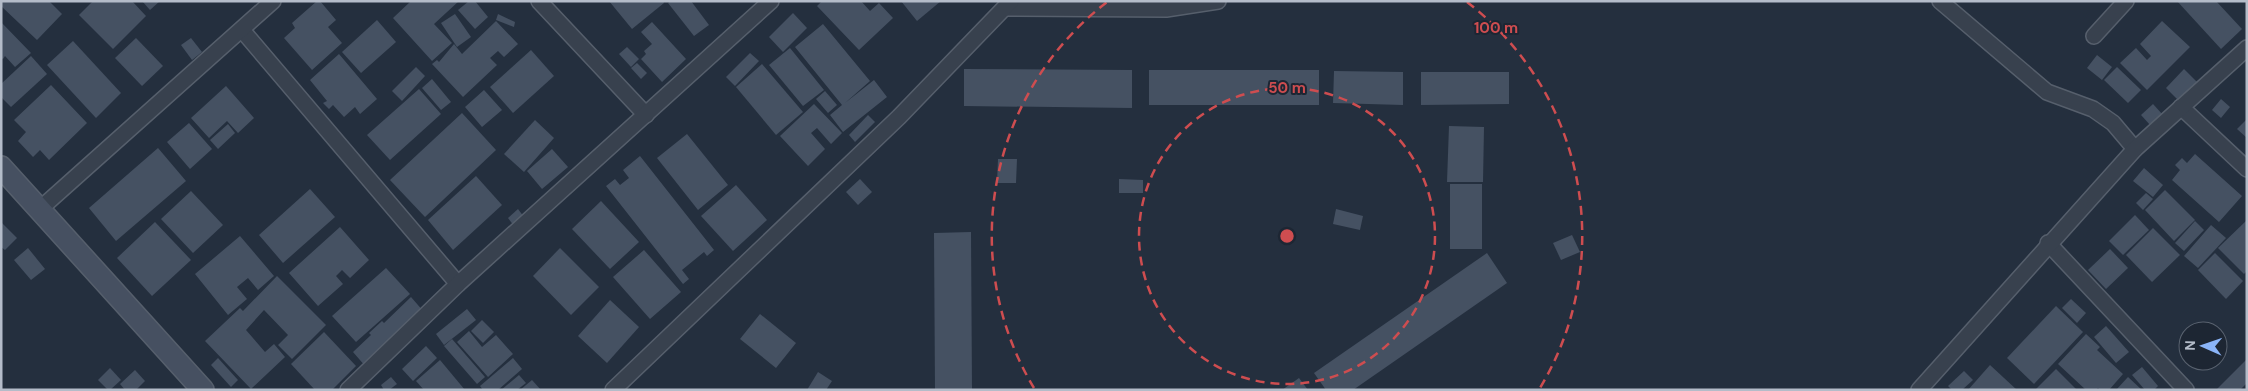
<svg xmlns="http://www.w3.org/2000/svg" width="2248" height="391" viewBox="0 0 2248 391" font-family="'DM Sans',sans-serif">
	<rect width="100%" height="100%" fill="#242f3e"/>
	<g fill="#455162">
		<path d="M1 1H49L62 14 37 40 1 6Z"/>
		<path d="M93 1H132L146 16 113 49 79 15Z"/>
		<path d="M142 1H160L150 10Z"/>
		<path d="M317 1H320L336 20 328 27 342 43 312 70 284 38 295 28 292 23Z"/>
		<path d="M411 1H459L434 24 452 43 432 61 393 18Z"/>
		<path d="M469 1H475L488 17 475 29 458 10Z"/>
		<path d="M609 1H663L664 3 632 29Z"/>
		<path d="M671 1H691L709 25 694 36 668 3Z"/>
		<path d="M822 1H861L870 11 879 3 893 18 859 50 817 6Z"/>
		<path d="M901 1H941L917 21Z"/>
		<path d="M2177 1H2216L2242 29 2221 49Z"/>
		<path d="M793 13 807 28 783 52 769 37Z"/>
		<path d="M455 14 471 37 457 47 441 23Z"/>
		<path d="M498 14 515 22 514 27 496 20Z"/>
		<path d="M377 20 396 42 361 73 342 52Z"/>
		<path d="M496 21 518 44 504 57 498 51 490 58 497 65 463 97 432 64 437 60 439 62 454 44 462 54Z"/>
		<path d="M2162 21 2190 47 2147 90 2120 63 2136 48 2147 60 2151 56 2140 44Z"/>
		<path d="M1 22 31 53 15 67 5 56 3 59 1 58Z"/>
		<path d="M652 22 686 59 662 82 641 59 646 54 644 51 652 44 641 32Z"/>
		<path d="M823 24 870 81 845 103 874 80 887 97 843 132 830 115 842 105 795 47Z"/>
		<path d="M136 38 163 66 142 86 115 58Z"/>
		<path d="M191 38 202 52 192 60 181 45Z"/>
		<path d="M73 41 121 93 96 118 47 65Z"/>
		<path d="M627 47 639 59 631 67 619 54Z"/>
		<path d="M790 48 824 90 803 106 769 65Z"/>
		<path d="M531 50 554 76 513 113 490 87Z"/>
		<path d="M750 53 759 61 735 86 726 77Z"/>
		<path d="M339 54 377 99 360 114 355 107 344 117 333 105 329 109 323 103 327 101 310 80Z"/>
		<path d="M2097 55 2112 67 2102 80 2087 68Z"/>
		<path d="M31 56 47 74 11 107 1 97V84Z"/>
		<path d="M637 63 647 73 641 79 631 68Z"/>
		<path d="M762 64 803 112 776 135 736 87Z"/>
		<path d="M416 67 425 76 402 101 392 91Z"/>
		<path d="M2117 67 2141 90 2128 103 2104 80Z"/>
		<path d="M964 69 1132 70V108L964 106Z"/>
		<path d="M2184 69 2199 84 2181 103 2166 88Z"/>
		<rect x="1149" y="70" width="170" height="35"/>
		<path d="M1334 71 1403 72V105L1333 103Z"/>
		<path d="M1421 72H1509V104L1421 105Z"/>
		<path d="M432 79 451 102 441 110 422 88Z"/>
		<path d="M51 85 87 123 49 160 40 150 33 157 18 141 26 132 14 120Z"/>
		<path d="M226 86 254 118 238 133 227 121 209 138 191 118Z"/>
		<path d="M419 89 441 114 390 160 367 135Z"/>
		<path d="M484 90 502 110 482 127 465 107Z"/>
		<path d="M825 91 837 105 828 113 816 99Z"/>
		<path d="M2221 99 2230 107 2221 118 2212 110Z"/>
		<path d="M814 104 842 133 831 144 817 128 811 133 825 149 808 166 780 136Z"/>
		<path d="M2153 104 2163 115 2151 126 2141 115Z"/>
		<path d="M462 113 496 150 425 217 390 180Z"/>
		<path d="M868 115 875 122 855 142 849 135Z"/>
		<path d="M2247 119V138L2237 129Z"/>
		<path d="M535 120 554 138 524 172 504 154Z"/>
		<path d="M189 123 212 149 190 169 167 142Z"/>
		<path d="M228 124 235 133 218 149 210 140Z"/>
		<path d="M1449 126 1484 127 1483 182H1447Z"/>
		<path d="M687 134 728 185 698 210 657 158Z"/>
		<path d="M158 148 186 181 116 241 89 208Z"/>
		<path d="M552 149 568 167 542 189 527 171Z"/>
		<path d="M2195 154 2242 196 2219 222 2172 180 2180 170 2175 165 2182 158 2187 163Z"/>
		<path d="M640 156 714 250 707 256 704 252 682 270 689 279 683 284 606 186 615 179 620 185 629 178 623 170Z"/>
		<path d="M998 159H1017L1016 183H997Z"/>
		<path d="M2144 168 2163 185 2153 197 2133 181Z"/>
		<path d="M476 176 502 205 453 250 428 220Z"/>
		<path d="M860 179 872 192 858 205 846 192Z"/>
		<path d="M1119 179 1143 180V193H1119Z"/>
		<rect x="1450" y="184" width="32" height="65"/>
		<path d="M736 185 767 220 733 251 701 216Z"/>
		<path d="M310 189 335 217 283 263 259 235Z"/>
		<path d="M2165 190 2195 220 2174 241 2145 210Z"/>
		<path d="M191 191 223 225 193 253 161 219Z"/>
		<path d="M2146 193 2153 199 2143 210 2136 203Z"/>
		<path d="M601 201 639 242 610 269 572 229Z"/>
		<path d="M518 209 524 217 514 226 508 218Z"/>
		<path d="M1336 209 1363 216 1360 230 1333 224Z"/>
		<path d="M2135 215 2149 230 2123 255 2109 241Z"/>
		<path d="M2247 220V271L2244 274 2218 248Z"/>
		<path d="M2195 221 2204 230 2184 251 2175 243Z"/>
		<path d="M1 222 17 238 5 250 1 247Z"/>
		<path d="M155 222 191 260 152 296 117 258Z"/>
		<path d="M2211 225 2226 238 2198 268 2184 256Z"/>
		<path d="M340 227 369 260 350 278 342 270 336 276 343 284 318 306 289 273Z"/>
		<path d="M2153 228 2180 255 2152 282 2126 255Z"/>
		<path d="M971 232 972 390H935L934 233Z"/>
		<path d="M1572 235 1580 252 1561 260 1553 243Z"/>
		<path d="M240 236 274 276 258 290 248 278 237 287 247 299 228 315 195 274Z"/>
		<path d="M28 248 45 269 31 280 14 260Z"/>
		<path d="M560 248 599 287 571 315 533 276Z"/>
		<path d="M2110 249 2128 268 2106 289 2088 270Z"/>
		<path d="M644 250 681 292 650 319 613 277Z"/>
		<path d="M1487 253 1507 283 1353 390H1326L1314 373Z"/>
		<path d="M2215 253 2243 281 2226 299 2198 270Z"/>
		<path d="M386 268 410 294 356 342 332 316Z"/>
		<path d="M277 276 326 325 292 359 278 345 288 335 264 310 246 330 265 352 274 344 285 357 251 389 205 341 240 308 243 311Z"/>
		<path d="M411 297 424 312 366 367 353 352 371 335 369 333 382 321 384 323Z"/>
		<path d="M2071 299 2086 313 2077 323 2062 308Z"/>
		<path d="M610 300 639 327 607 363 578 336Z"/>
		<path d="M2056 306 2083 332 2034 384 2007 358Z"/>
		<path d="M467 309 476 320 444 345 436 334Z"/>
		<path d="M760 314 796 343 776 368 740 339Z"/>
		<path d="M482 320 494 332 483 343 471 331Z"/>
		<path d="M2106 326 2129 352 2116 363 2094 337Z"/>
		<path d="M469 331 482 347 496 335 513 354 488 377 457 342Z"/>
		<path d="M324 332 356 366 332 390H315L291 364Z"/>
		<path d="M2086 334 2100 347 2097 350 2123 374 2109 390H2100L2098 388 2096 390H2086L2058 364Z"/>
		<path d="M452 339 485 377 477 384 444 346Z"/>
		<path d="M426 346 437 358 413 381 402 369Z"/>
		<path d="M218 358 238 380 231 387 211 365Z"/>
		<path d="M513 358 522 369 498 390H483L480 386Z"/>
		<path d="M2247 359V383L2240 390H2216Z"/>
		<path d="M440 360 465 390H424L416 381Z"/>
		<path d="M1990 365 2017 390H1968Z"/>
		<path d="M2142 367 2158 386 2154 390H2145L2132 375Z"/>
		<path d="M110 368 121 380 110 390H108L98 380Z"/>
		<path d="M2056 369 2077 390H2035Z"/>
		<path d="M135 370 145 381 136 390H125L120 384Z"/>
		<path d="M1964 371 1973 380 1962 390H1952L1948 386Z"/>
		<path d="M818 372 832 381 826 390H807Z"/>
		<path d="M519 375 526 383 517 390H501Z"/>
		<path d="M391 377 397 384 389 390H384L381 385Z"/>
		<path d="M2128 377 2142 390H2116Z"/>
		<path d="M1299 378 1308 390H1282Z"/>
		<path d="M532 380 541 390H520Z"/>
	</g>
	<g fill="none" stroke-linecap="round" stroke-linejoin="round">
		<g stroke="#565f6c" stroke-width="18">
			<g id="minor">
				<path d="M539 1 646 115"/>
				<path d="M1940 1 2047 92 2093 109 2113 123 2135 149"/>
				<path d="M1005 8 1166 9 1218 1"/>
				<path d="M242 30 458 284"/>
				<path d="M2094 36 2126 1"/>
				<path d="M2181 107 2247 169"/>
				<path d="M40 209 273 1"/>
				<path d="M2048 243 2186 390"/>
				<path d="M348 390 458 284 771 1"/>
				<path d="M613 390 899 117 1011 1"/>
				<path d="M1919 390 2135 149 2247 48"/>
			</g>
		</g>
		<g stroke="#565f6c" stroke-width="24">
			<path id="secondary" d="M1 167 203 390"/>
		</g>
		<use href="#minor" stroke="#38414e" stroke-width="15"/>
		<use href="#secondary" stroke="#465061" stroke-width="21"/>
	</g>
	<g fill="none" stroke="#ce4d50" stroke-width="2.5" stroke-dasharray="9 6">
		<circle cx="1287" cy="236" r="148"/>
		<path d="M1034 388A295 295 0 0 1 1107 2M1467 2A295 295 0 0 1 1540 388"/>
	</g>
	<circle cx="1287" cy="236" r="8" fill="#ce4d50" stroke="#1d2633" stroke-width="2.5"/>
	<g font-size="15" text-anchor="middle" font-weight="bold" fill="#ce4d50" stroke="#1d2633" stroke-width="4" stroke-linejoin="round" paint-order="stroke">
		<text x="1496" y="33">100 m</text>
		<text x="1287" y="93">50 m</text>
	</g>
	<rect width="2248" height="391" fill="none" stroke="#b4bcc9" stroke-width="5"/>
	<g transform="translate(2203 346) rotate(272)"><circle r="24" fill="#1d2633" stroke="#59626f"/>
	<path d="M0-4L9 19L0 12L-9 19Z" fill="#8ab4f8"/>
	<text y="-8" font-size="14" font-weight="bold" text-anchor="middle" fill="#b4bcc9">N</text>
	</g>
</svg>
